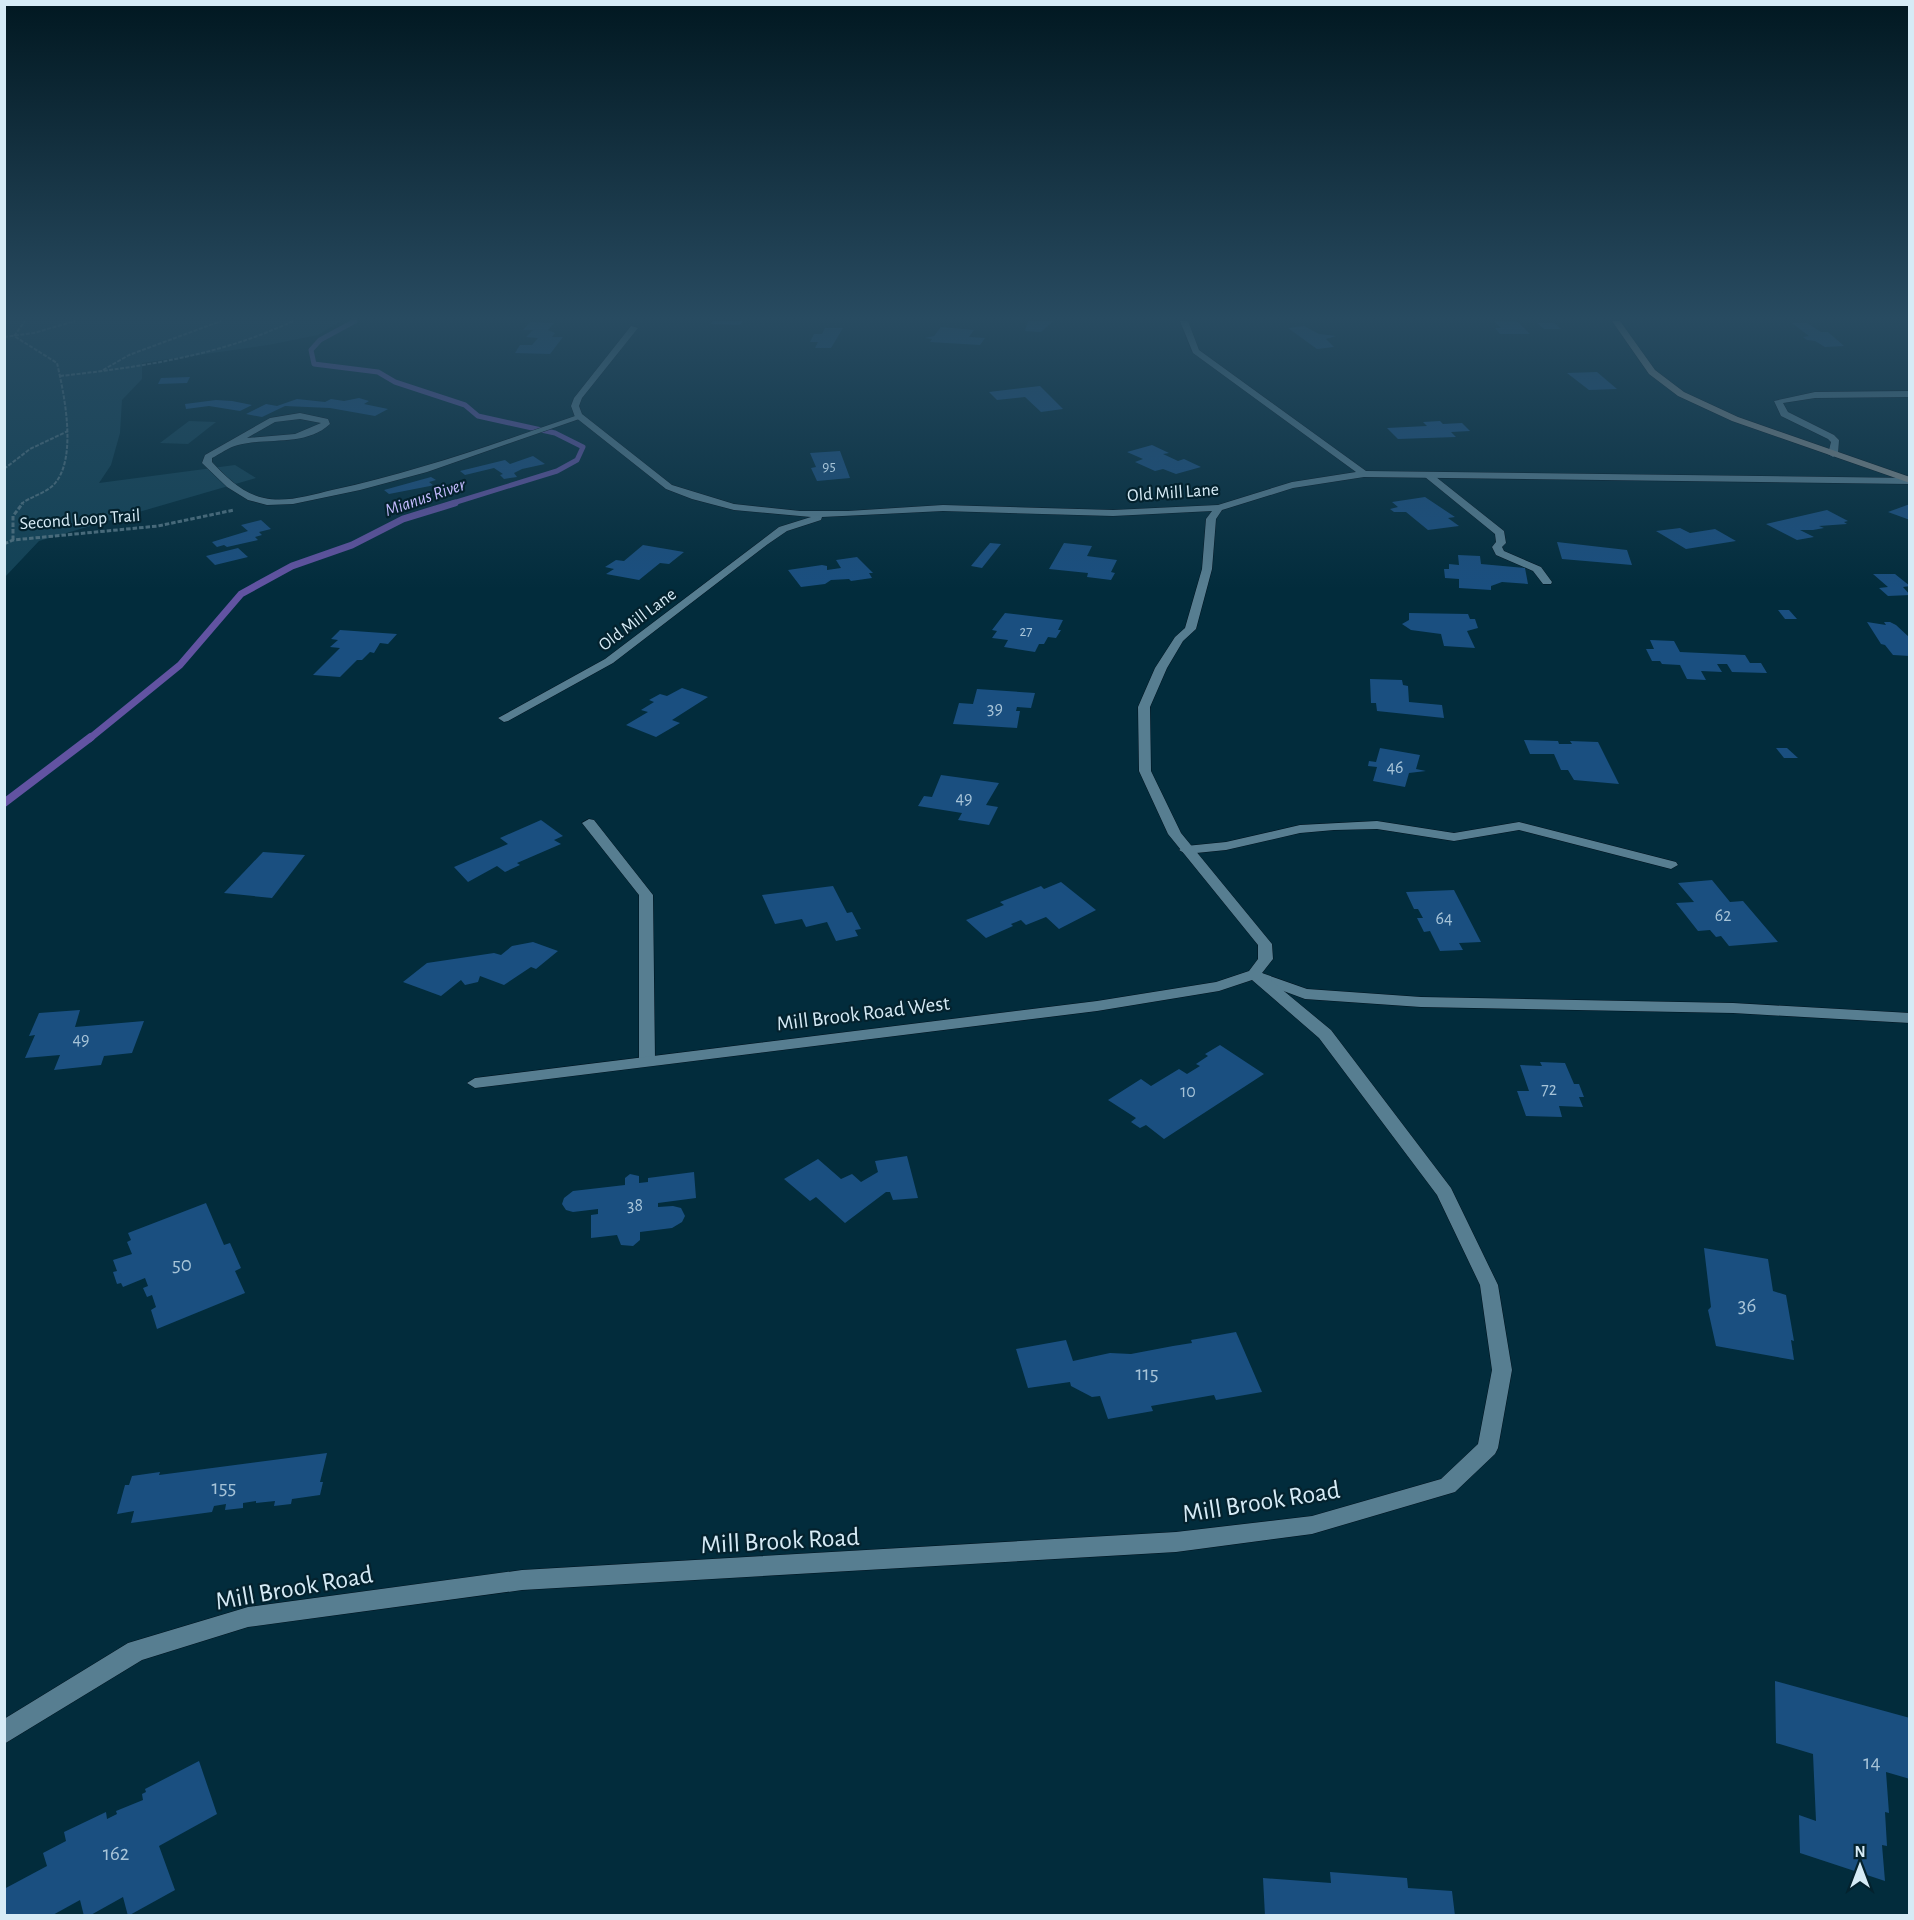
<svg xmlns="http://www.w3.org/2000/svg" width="1914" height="1920" viewBox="0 0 1914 1920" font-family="'Alegreya Sans',sans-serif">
	<rect width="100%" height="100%" fill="#022c3c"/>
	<g fill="#124256">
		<path d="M5 321H341L318 335 268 345 142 363V379L122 400 120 433 111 465 99 483 235 465 256 478 39 541 5 577Z"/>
		<path d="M189 421 216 422 188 444 160 443Z"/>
	</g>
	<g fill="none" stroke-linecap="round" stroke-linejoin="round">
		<path stroke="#6253a2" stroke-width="5" d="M355 321 320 340 311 350 314 364 378 372 395 382 465 405 478 416 555 433 583 447 577 460 557 471 450 504"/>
		<path stroke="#6253a2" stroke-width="7" d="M89 739 180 665 241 594 292 566 352 545 403 519 455 503"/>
		<path stroke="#6253a2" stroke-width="8" d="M4 803 91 737"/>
	</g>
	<g fill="#1a4f80">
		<path d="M713 321H743L740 325 711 324Z"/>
		<path d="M1028 321H1053L1041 332 1025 331Z"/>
		<path d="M1494 321 1518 322 1530 334H1500L1495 328H1501Z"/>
		<path d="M530 322 554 323 548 330 555 333 552 337H563L550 354 515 353 520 345H532L538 338 526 337 533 330H523Z"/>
		<path d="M1537 323H1554L1561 329H1544Z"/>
		<path d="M1792 323H1807L1821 332H1828L1844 346 1825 347 1815 341 1807 340 1803 337 1809 336Z"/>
		<path d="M1304 326 1319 334 1336 336 1326 339 1334 347 1317 349 1288 328Z"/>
		<path d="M941 327 974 330 969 337 985 338 980 345 930 342 932 339 925 338 934 336Z"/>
		<path d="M825 328H843L831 348H815L818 342H810L814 334H822Z"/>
		<path d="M1597 372 1617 389 1589 390 1567 373Z"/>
		<path d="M190 377 187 383 158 384 161 378Z"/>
		<path d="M1040 386 1063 409 1041 412 1025 397 997 400 989 392Z"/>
		<path d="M359 398 369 401 364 404 388 409 375 416 330 408 285 406 262 417 246 414 266 404 277 406 297 399 325 402 331 399 344 401Z"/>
		<path d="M216 400 232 401 252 405 240 411 209 406 186 409 185 404Z"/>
		<path d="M1440 421 1443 424 1462 423 1470 431 1451 432 1456 437 1398 439 1387 428 1427 426 1423 422Z"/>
		<path d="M1152 445 1169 453 1163 454 1178 461 1184 459 1201 467 1176 474 1163 469 1155 471 1135 462 1143 459 1127 452Z"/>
		<path d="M840 451 850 478 817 481 811 468 816 467 810 453Z"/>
		<path d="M533 456 545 464 522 469 514 473 517 477 510 478 504 479 500 475 503 474 494 468 465 475 460 471 505 460 510 464Z"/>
		<path d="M431 477 436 480 429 482 433 485 430 486 389 494 384 490Z"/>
		<path d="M1425 497 1455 517 1448 518 1459 526 1428 530 1406 512H1394L1390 509 1398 507 1392 502Z"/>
		<path d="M1910 504V520L1888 512Z"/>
		<path d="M1827 510 1848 521 1844 522 1847 524 1819 526 1824 528 1813 530H1800L1814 537 1797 540 1766 524Z"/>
		<path d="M261 520 271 529 259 532 262 535 255 537 258 540 227 547 224 545 217 547 212 542 248 531 241 525Z"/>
		<path d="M1680 528 1690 533 1715 529 1736 541 1686 549 1656 531Z"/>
		<path d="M1557 542 1627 550 1632 565 1562 559Z"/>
		<path d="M990 543 1001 544 982 568 971 566Z"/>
		<path d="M1064 543 1092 546 1087 556 1117 560 1111 572 1115 573 1111 580 1087 577 1088 573 1049 569Z"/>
		<path d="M643 545 684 552 669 564 660 563 639 580 606 574 614 569 605 567 616 560 624 561Z"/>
		<path d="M238 548 248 557 215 565 206 556Z"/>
		<path d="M1458 555 1480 556 1481 564 1525 568 1528 584 1502 582 1491 586V590L1459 588V579L1445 578 1444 569H1449V564L1459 565Z"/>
		<path d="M857 557 873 573H869L872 578 851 581 849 579 831 580 825 584 801 587 788 570 822 565 827 566V570L841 568 836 560Z"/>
		<path d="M1873 574H1895L1910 586 1903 587 1910 595 1888 596 1879 588 1888 587Z"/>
		<path d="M1778 610H1789L1797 619H1785Z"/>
		<path d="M1005 613 1063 620 1058 630H1061L1056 638 1048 637 1044 644H1039L1035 652 1004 647 1008 640 992 638 997 631 992 630Z"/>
		<path d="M1409 613 1468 614 1470 619H1475L1478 628 1467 631 1475 648 1444 646 1441 634 1411 630 1402 624 1409 620Z"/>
		<path d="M1867 622 1886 625 1884 622H1890L1896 625 1910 638V656L1893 655 1885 645 1881 644Z"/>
		<path d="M340 630 397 634 388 644 380 643 374 653 370 652 362 660H357L340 677 313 675 340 648 330 647 338 640 331 639Z"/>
		<path d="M1650 640 1674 641 1680 652 1745 655 1750 663H1761L1767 673 1732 672 1727 664H1717L1722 672 1701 671 1706 680 1687 679 1680 665 1662 664 1660 661H1652L1646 649H1654Z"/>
		<path d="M1370 679 1402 680 1403 685 1408 686 1409 702 1442 705 1444 718 1377 711 1376 703H1371Z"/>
		<path d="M682 688 708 697 672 720 680 723 656 737 626 725 648 712 641 710 654 702 649 700 660 694 667 696Z"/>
		<path d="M977 689 1035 693 1031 708 1017 707 1016 711H1020L1017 728 953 724 959 703 973 704Z"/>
		<path d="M1524 740 1558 741 1559 744H1572L1570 741 1598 742 1619 784 1574 780 1568 770H1561L1554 754H1530Z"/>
		<path d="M1380 748 1420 755 1416 769 1426 771 1409 773 1405 787 1373 781 1377 767 1368 766 1369 761 1376 762Z"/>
		<path d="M1776 748H1787L1798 758H1784Z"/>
		<path d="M941 775 999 783 986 805 998 807 989 825 958 820 962 813 918 806 924 796 932 797Z"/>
		<path d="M541 820 563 836 554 840 561 844 517 863 520 865 505 872 497 866 468 882 454 867 508 844 500 838Z"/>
		<path d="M263 852 305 855 272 898 224 893Z"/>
		<path d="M1712 880 1730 902 1743 901 1778 942 1729 946 1721 936 1716 937 1710 930 1698 931 1676 903 1694 902 1678 883Z"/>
		<path d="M1061 882 1096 910 1059 929 1046 917 1026 925 1021 920 1011 924 1013 926 986 938 966 920 1004 905 1000 902 1041 886 1044 889Z"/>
		<path d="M833 886 847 913 852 912 861 929 855 930 858 936 836 941 827 922 806 927 802 919 775 924 762 895Z"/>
		<path d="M1454 890 1481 942 1459 943 1463 950 1440 951 1430 931 1424 932 1417 918H1423L1418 909H1414L1406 892Z"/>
		<path d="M533 942 558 951 536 969 531 967 504 985 480 976 478 982 465 985 461 980 441 996 403 982 427 963 494 953 501 955 512 946Z"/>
		<path d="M80 1010 75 1027 144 1021 132 1053 104 1056 101 1065 54 1070 60 1055 25 1058 35 1035 29 1036 39 1013Z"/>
		<path d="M1220 1045 1264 1074 1164 1139 1146 1125 1140 1128 1131 1122 1136 1118 1108 1100 1141 1079 1151 1086 1179 1069 1187 1074 1200 1066 1196 1064 1208 1056 1205 1054Z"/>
		<path d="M1540 1062 1565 1063 1574 1084H1579L1584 1097H1579L1583 1107 1559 1106 1562 1117 1526 1116 1517 1091H1529L1520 1065 1542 1066Z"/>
		<path d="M907 1156 918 1198 893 1200 890 1192H886L845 1223 816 1197 810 1201 784 1179 818 1159 841 1179 852 1174 861 1182 878 1172 875 1161Z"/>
		<path d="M694 1172 696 1198 658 1203V1207L673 1206 681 1208 685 1216 682 1222 672 1228 640 1232V1240L633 1246 621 1245 617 1235 591 1238V1215L598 1214V1209L573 1212 566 1210 562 1204 564 1198 573 1191 625 1185V1178L630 1174 639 1176V1183L648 1182V1178Z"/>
		<path d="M206 1203 224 1245 230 1243 241 1268 235 1271 245 1293 157 1329 151 1310 156 1307 152 1295 147 1297 143 1288 148 1286 145 1278 123 1287 121 1283 117 1284 113 1272 117 1271 113 1260 132 1254 127 1242 131 1240 128 1233Z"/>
		<path d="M1704 1248 1768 1259 1773 1291 1786 1295 1794 1341 1791 1340 1794 1360 1716 1346 1708 1310 1711 1307Z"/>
		<path d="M1236 1332 1262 1392 1216 1400 1214 1395 1151 1406 1153 1411 1108 1419 1100 1396 1092 1397 1071 1386 1070 1382 1028 1388 1016 1349 1066 1340 1073 1361 1110 1353 1131 1354 1173 1346 1192 1343 1191 1340Z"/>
		<path d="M327 1453 320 1482H323L320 1495 292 1499 291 1504 274 1506 275 1501 256 1503V1501L243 1503V1508L225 1510 226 1504 214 1506 212 1512 131 1523 134 1511 117 1514 125 1485H129L132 1476 160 1472 159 1475Z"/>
		<path d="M1775 1681 1910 1718V1779L1886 1772 1889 1813 1885 1812 1887 1846 1882 1845 1885 1881 1800 1853 1799 1815 1816 1821 1813 1754 1776 1743Z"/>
		<path d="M199 1761 217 1814 159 1846 175 1890 128 1916 123 1897 89 1916H84L80 1900 51 1916H4V1889L47 1866 43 1853 66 1841 64 1832 106 1812 107 1819 117 1814 116 1811 143 1800 142 1794 146 1792 145 1789Z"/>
		<path d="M1330 1872 1407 1878 1408 1888 1452 1891 1455 1916H1265L1263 1878 1331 1883Z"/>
	</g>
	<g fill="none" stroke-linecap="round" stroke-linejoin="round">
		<g stroke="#00131f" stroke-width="1">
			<g id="lane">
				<path d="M1910 391V397L1815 398 1783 403 1788 412 1834 435 1839 440 1838 454 1833 457 1828 454 1831 442 1828 439 1781 416 1774 401 1815 392Z"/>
				<path d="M300 413 328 419 330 424C305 447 268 437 238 445 229 447 220 454 212 458V462C226 477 243 494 264 498 286 503 311 495 332 490 416 472 497 443 578 415L585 417 427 472 360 490 293 504 267 505 248 500 227 487 202 463 205 455 270 418ZM300 419 321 423 295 434 247 438 275 422Z"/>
				<path d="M1425 473H1431L1504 531 1506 543 1502 547 1504 551 1541 567 1552 582 1551 584H1543L1533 571 1496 555 1492 547 1496 542 1495 534 1425 477Z"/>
				<path d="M589 819 594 820 653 895 655 1060 647 1065 639 1060V895L582 823Z"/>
				<path d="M1377 821 1454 833 1519 822 1676 862 1678 865 1671 869 1519 830 1454 841 1377 829 1334 830 1300 833 1226 850 1186 854 1179 850 1186 846 1226 842 1300 825Z"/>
				<path d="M1259 972 1307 989 1421 997 1733 1003 1910 1013V1023L1733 1013 1421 1007 1305 999 1254 980 1251 977 1254 974Z"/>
			</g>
		</g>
		<g stroke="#00131f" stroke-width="1">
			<path id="street" d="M1180 321H1188L1199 350 1366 471 1910 478V484L1364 477 1293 488 1222 510 1216 519 1212 569 1196 629 1183 641 1167 668 1150 707 1151 771 1181 833 1272 944 1273 959 1262 973 1331 1030 1451 1188 1498 1285 1512 1370 1498 1448 1495 1454 1455 1492 1312 1534 1176 1552 522 1590 248 1627 142 1660 4 1744V1719L128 1643 248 1607 522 1570 1176 1532 1312 1516 1441 1479 1478 1444 1492 1370 1480 1285 1437 1195 1319 1038 1252 980 1219 991 1097 1011 475 1088 467 1083 475 1078 1097 1001 1216 982 1249 971 1258 959V945L1168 834 1139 771 1138 707 1155 668 1175 637 1185 628 1202 569 1206 519 1212 511 1113 516 943 511 822 517 821 520 787 531 768 544 613 663 508 721 504 722 498 718 605 659 779 527 811 517 734 510 692 499 666 489 575 417 571 406 574 398 631 326 638 328 582 398 579 406 582 414 672 485 734 504 800 511H848L943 505 1113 510 1218 505 1292 482 1356 472 1193 353Z"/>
		</g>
		<g stroke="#00131f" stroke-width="1">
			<path id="secondary" d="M1612 321H1620L1655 370 1684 392 1738 417 1910 477V483L1732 421 1678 396 1649 374Z"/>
		</g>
		<g stroke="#507281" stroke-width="2" stroke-dasharray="4 1.5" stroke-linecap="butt">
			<path d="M4 337 34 333 75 321"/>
			<path d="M103 370 129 355 221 321"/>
			<path d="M60 376C141 367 219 356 293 321"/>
			<path d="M4 469 30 449 68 431"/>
			<path d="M21 504C31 496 48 493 56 482 77 455 64 393 57 363L14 336 25 321"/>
		</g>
		<g stroke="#507281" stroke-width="3" stroke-dasharray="4.5 2" stroke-linecap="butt">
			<path d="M13 540V516L23 503"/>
			<path d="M4 544 13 540 158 526 234 510"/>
		</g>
		<use href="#lane" fill="#577e91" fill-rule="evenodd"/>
		<use href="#street" fill="#577e91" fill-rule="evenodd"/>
		<use href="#secondary" fill="#828a8c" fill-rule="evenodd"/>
	</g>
	<linearGradient id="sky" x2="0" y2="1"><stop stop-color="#011821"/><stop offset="0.54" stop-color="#284b61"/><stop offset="1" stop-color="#284b61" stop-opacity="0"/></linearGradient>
	<rect width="1914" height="589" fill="url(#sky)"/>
	<g text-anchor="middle" stroke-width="4.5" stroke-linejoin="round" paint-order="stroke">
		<g font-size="15" fill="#a7c4d8">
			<text x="829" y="471">95</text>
			<text x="1026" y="636">27</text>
		</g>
		<g font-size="18" fill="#d6ebf6" stroke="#04222e">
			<text transform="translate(1173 492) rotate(-4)" y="6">Old Mill Lane</text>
			<text transform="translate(80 519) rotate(-4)" y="6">Second Loop Trail</text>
			<text transform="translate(637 619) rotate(-37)" y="6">Old Mill Lane</text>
		</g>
		<g font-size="18" font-style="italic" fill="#c2bafc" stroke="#04222e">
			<text transform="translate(425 497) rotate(-19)" y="6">Mianus River</text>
		</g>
		<g font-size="18" fill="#a7c4d8">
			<text x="995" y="714">39</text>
			<text x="1395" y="773">46</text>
			<text x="964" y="804">49</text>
			<text x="1723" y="921">62</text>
			<text x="1444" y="924">64</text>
			<text x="81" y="1045">49</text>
			<text x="1549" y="1095">72</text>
			<text x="1188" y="1097">10</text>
			<text x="635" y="1211">38</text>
		</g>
		<g font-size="21" fill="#d6ebf6" stroke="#04222e">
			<text transform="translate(863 1013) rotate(-7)" y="7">Mill Brook Road West</text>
		</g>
		<g font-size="21" fill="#a7c4d8">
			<text x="182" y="1271">50</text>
			<text x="1747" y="1312">36</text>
			<text x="1147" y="1380">115</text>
			<text x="224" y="1494">155</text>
			<text x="1872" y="1769">14</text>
			<text x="116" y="1860">162</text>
		</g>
		<g font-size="26" fill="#d6ebf6" stroke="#04222e">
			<text transform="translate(1261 1501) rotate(-9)" y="9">Mill Brook Road</text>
			<text transform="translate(780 1540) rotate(-3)" y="9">Mill Brook Road</text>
			<text transform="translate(294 1587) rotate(-10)" y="9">Mill Brook Road</text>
		</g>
	</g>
	<rect width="1914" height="1920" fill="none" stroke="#d6ebf6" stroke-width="12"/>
	<g transform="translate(1860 1866)" stroke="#04222e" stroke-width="4.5" paint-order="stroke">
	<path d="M0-4.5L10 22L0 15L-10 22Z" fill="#d6ebf6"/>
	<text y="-9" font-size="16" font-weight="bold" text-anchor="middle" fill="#d6ebf6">N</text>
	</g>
</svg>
